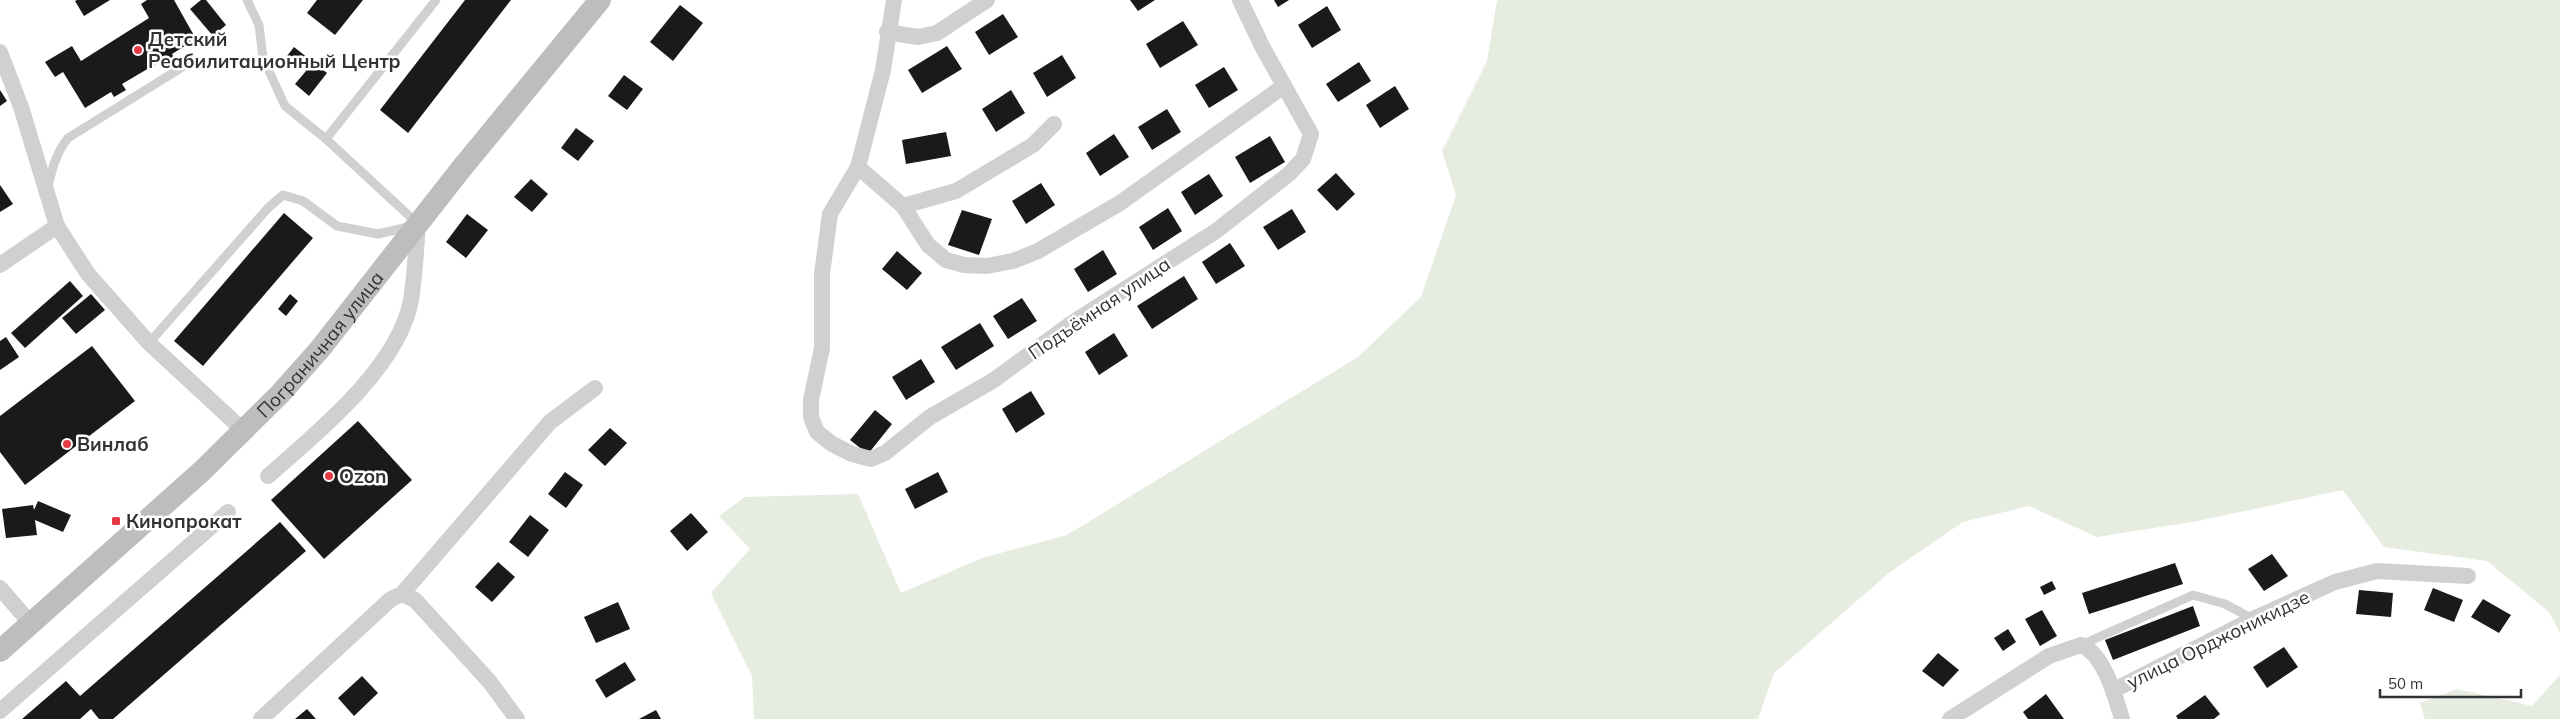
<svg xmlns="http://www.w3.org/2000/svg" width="2560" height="719" viewBox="0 0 2560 719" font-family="Mulish,sans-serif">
	<rect width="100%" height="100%" fill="#fff"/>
	<g fill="#e6ecdf">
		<path d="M1497 0H2560V633L2549 612 2487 561 2384 547 2343 490 2198 521 2097 537 2029 506 1963 522 1890 572 1774 673 1758 719H754L752 676 711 593 750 549 719 516 745 497 858 494 901 593 982 558 1067 535 1358 357 1421 297 1456 195 1442 151 1487 61Z"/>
		<path d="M2560 675V719H2425L2420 703 2457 689 2532 706Z"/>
	</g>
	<g fill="#1a1a1a">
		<path d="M77 0H110L84 16 75 1Z"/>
		<path d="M147 0H174L196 39 172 54 175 60 165 67 161 61 122 84 126 90 114 97 111 92 85 108 63 72 55 77 45 62 72 46 81 61 149 18 141 4Z"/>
		<path d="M201 0H206L226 25 213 36 190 9Z"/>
		<path d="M317 0H363L335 35 307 13Z"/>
		<path d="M465 0H511L408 133 380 110Z"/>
		<path d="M1130 0H1155L1138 11Z"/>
		<path d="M1274 0H1289L1278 7Z"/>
		<path d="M680 5 703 23 673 61 650 42Z"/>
		<path d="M1327 6 1341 30 1312 48 1298 25Z"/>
		<path d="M1003 14 1018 37 989 55 975 32Z"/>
		<path d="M1183 21 1198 45 1160 68 1146 44Z"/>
		<path d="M947 46 962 69 922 93 908 70Z"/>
		<path d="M294 47 327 73 309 96 295 84 306 71 287 56Z"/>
		<path d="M1062 55 1076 78 1047 97 1033 73Z"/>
		<path d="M1359 62 1371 81 1338 102 1326 84Z"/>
		<path d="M1224 67 1238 90 1209 108 1195 85Z"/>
		<path d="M624 75 643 89 627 110 608 96Z"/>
		<path d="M1395 86 1409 109 1380 128 1366 105Z"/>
		<path d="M0 90 7 101 0 106Z"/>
		<path d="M1011 90 1025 113 996 132 982 109Z"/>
		<path d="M1167 109 1181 132 1152 150 1138 127Z"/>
		<path d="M576 128 594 141 578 161 561 148Z"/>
		<path d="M946 132 951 156 906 164 902 140Z"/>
		<path d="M1114 134 1129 157 1100 176 1086 153Z"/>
		<path d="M1270 136 1285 162 1250 183 1235 157Z"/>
		<path d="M1336 173 1355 194 1337 211 1317 190Z"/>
		<path d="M1209 174 1223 196 1195 215 1181 192Z"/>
		<path d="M531 179 548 194 532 212 514 197Z"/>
		<path d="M1041 183 1055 205 1026 224 1012 201Z"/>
		<path d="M0 185 13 204 0 212Z"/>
		<path d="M1168 208 1182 231 1153 250 1139 227Z"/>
		<path d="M1292 209 1306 232 1278 250 1263 227Z"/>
		<path d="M962 210 992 219 979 255 948 245Z"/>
		<path d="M284 213 313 238 203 366 174 341Z"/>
		<path d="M467 214 488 230 466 258 446 242Z"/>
		<path d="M1230 243 1245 266 1216 284 1202 262Z"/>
		<path d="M1103 250 1117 274 1088 292 1074 269Z"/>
		<path d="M897 251 922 273 907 290 882 269Z"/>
		<path d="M1184 276 1198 299 1152 329 1137 306Z"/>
		<path d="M70 281 83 296 25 348 11 333Z"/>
		<path d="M91 294 105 310 76 334 62 318Z"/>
		<path d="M290 294 298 301 286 316 278 309Z"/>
		<path d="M1022 298 1037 321 1008 339 993 316Z"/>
		<path d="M980 323 994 346 956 370 941 347Z"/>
		<path d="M1114 333 1128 356 1099 375 1085 352Z"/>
		<path d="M6 337 19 357 0 370V341Z"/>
		<path d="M92 346 135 401 25 485 0 452V416Z"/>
		<path d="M921 359 935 382 906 400 892 377Z"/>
		<path d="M1031 391 1045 414 1016 433 1002 409Z"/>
		<path d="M875 410 892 424 868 454 850 440Z"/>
		<path d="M358 421 412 480 324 559 271 500Z"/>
		<path d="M610 428 627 443 605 466 588 450Z"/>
		<path d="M565 472 583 485 566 508 548 494Z"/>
		<path d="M938 472 948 492 915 509 905 489Z"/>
		<path d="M38 501 71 515 63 532 35 520 37 535 6 538 2 509 33 505 34 510Z"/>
		<path d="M691 513 708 532 687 551 670 531Z"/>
		<path d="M530 515 549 530 528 557 509 542Z"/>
		<path d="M280 522 306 551 113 719H99L91 709 80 719H22L66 681 80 696Z"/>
		<path d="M2272 554 2288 576 2264 591 2248 569Z"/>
		<path d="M498 562 515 577 492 602 475 587Z"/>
		<path d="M2175 563 2183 584 2089 614 2082 593Z"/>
		<path d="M2052 581 2056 589 2044 595 2040 587Z"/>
		<path d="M2433 588 2463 600 2454 622 2424 610Z"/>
		<path d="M2359 590 2393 593 2391 617 2356 614Z"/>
		<path d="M2483 599 2511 615 2499 633 2471 617Z"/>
		<path d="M618 602 630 629 596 643 584 617Z"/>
		<path d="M2193 606 2200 626 2113 660 2105 640Z"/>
		<path d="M2042 610 2057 636 2040 646 2025 619Z"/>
		<path d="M2008 629 2016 642 2003 651 1994 638Z"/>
		<path d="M2284 647 2298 667 2267 688 2253 667Z"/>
		<path d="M1938 653 1959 670 1943 687 1922 671Z"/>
		<path d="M625 662 636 680 606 698 595 680Z"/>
		<path d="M362 676 378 693 354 716 338 698Z"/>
		<path d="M2046 694 2064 719H2028L2023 712Z"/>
		<path d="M2205 695 2220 714 2214 719H2178L2176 716Z"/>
		<path d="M307 709 316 719H295Z"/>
		<path d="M656 710 661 719H639Z"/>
	</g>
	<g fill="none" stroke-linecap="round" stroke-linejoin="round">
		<g stroke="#d0d0d0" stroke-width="9">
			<path d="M247 0 259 25 263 58 285 106 326 139"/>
			<path d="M48 187C52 169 56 153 68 138L189 63"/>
			<path d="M418 224 326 139 436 0"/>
			<path d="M149 343 268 208 283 195 303 201 337 226 378 234 412 226"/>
			<path d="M2081 645 2193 595 2225 604 2253 619"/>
		</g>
		<g stroke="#d0d0d0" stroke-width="16">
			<path d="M894 0 883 70 858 167 830 214 822 274V348L811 400V417L817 432 832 444 852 454 871 459 885 453 930 417 994 380 1072 323 1216 231 1289 174 1303 159 1311 134 1263 48 1240 0"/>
			<path d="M887 32 918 37 937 33 987 0"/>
			<path d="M0 52 21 107 57 226 88 274 149 343 244 431"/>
			<path d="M858 167 903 206 928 245 946 260 964 265 987 266 1013 261 1038 251 1120 203 1284 86"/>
			<path d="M903 206 956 191 1033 145 1054 124"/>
			<path d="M0 265 57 226"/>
			<path d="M268 476C317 433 399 367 411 300 415 276 416 249 418 224"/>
			<path d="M0 588 31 624"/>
			<path d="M402 594 550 422 595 388"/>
			<path d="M2114 690 2253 619 2335 582 2377 571 2468 576"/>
			<path d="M0 711 228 512"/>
			<path d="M261 719 391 599 402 594 415 600 489 681 517 719"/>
			<path d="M1950 719 2049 656 2081 645C2104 654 2115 696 2122 719"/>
		</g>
		<path stroke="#bdbdbd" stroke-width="22" id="s1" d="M0 651 202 471 280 394 320 349 461 169 600 0"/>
	</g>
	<g fill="#e63946" stroke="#fff" stroke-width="2">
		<circle cx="138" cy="50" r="5"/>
		<circle cx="67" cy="444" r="5"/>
		<circle cx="329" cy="476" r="5"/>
		<rect x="111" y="516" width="10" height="10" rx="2.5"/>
	</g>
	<g text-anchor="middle" stroke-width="5" stroke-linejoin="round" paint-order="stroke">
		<g font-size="19" font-weight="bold" fill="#333" stroke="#fff" text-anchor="start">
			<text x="148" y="46">Детский<tspan x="148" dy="22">Реабилитационный Центр</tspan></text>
			<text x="77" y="451">Винлаб</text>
			<text x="339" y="483">Ozon</text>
			<text x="126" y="528">Кинопрокат</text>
		</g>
		<g font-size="19" fill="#333" stroke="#fff">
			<text transform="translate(1099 308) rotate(-34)" y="7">Подъёмная улица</text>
			<text dy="7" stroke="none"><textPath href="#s1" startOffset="444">Пограничная улица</textPath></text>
			<text transform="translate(2218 639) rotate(-26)" y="7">улица Орджоникидзе</text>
		</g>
	</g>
	<path d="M2380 689v8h141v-8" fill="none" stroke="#333333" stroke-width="2.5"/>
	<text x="2388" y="689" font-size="15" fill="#333333" stroke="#ffffff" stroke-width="4" paint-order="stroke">50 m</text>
</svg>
